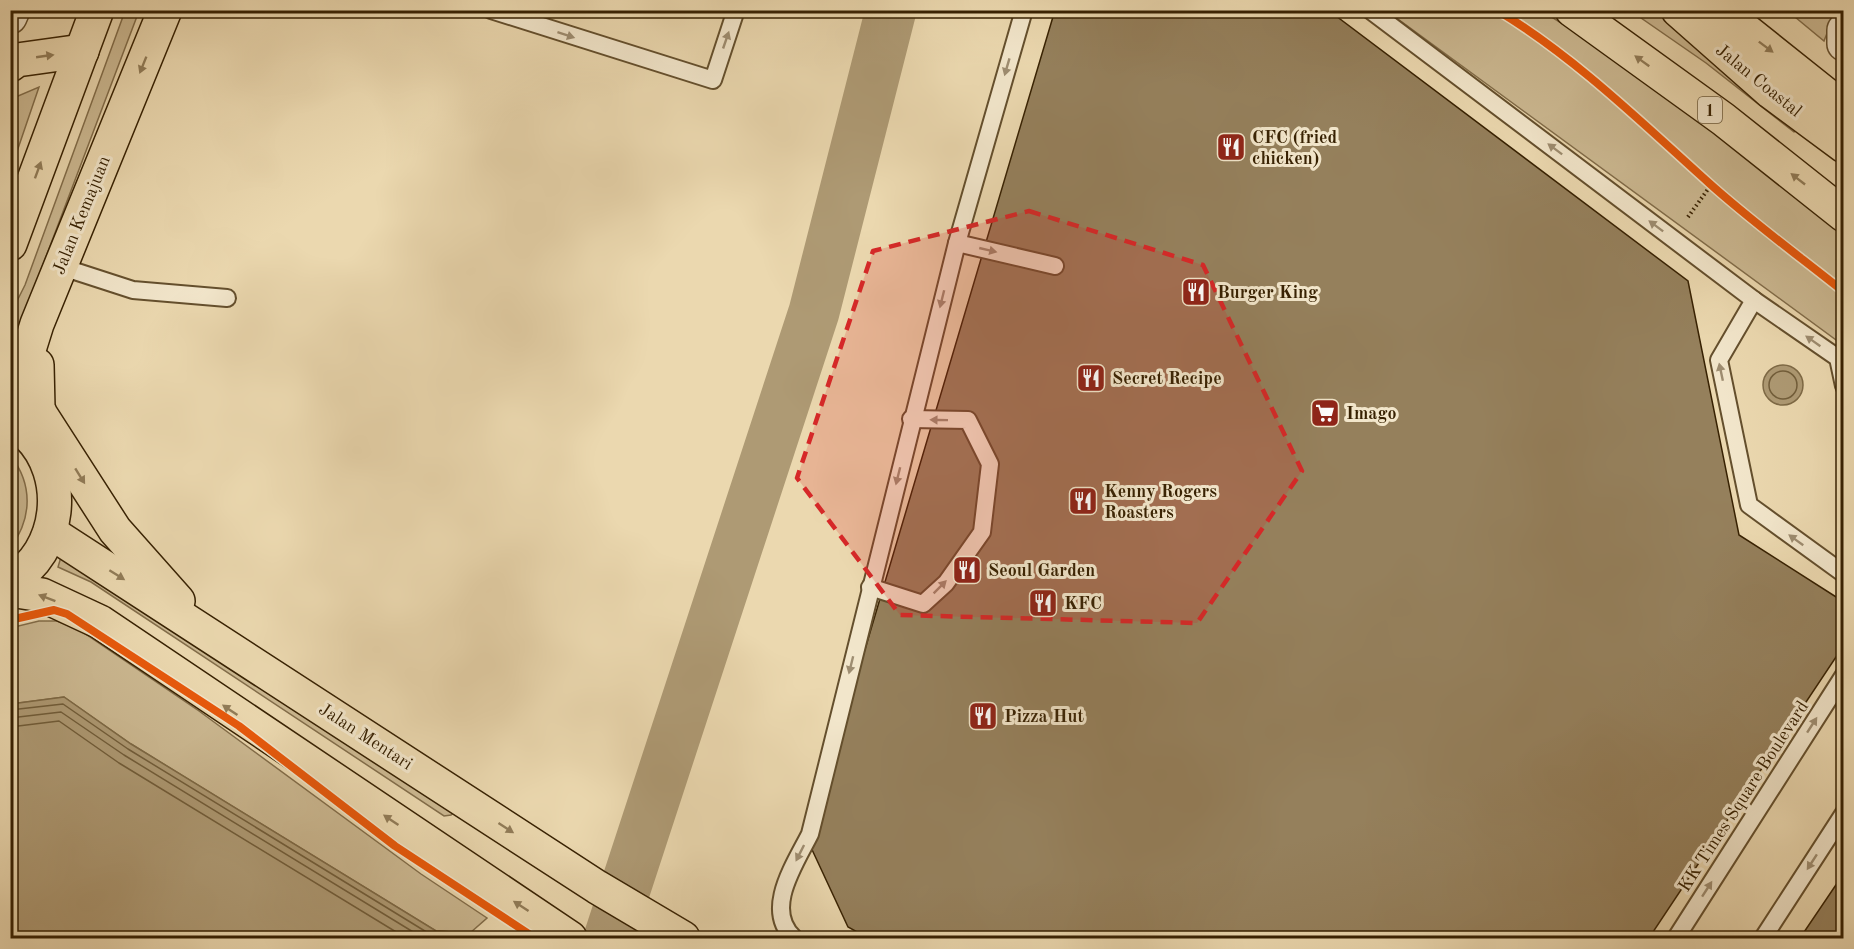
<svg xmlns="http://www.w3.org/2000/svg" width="1854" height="949" viewBox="0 0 1854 949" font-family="'Old Standard TT',serif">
	<rect width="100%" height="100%" fill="#ebd8af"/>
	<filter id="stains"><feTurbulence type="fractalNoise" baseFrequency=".00333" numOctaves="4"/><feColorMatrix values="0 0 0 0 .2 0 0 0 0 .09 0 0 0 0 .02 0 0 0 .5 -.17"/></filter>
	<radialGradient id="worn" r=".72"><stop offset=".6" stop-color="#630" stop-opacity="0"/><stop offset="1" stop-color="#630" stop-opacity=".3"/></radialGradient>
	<g fill="#ccb992" stroke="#826d4a" stroke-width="1.5">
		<path d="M125 11H139L33 291 11 385V313L25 285Z"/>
		<path d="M1387 11H1542L1616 57 1843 232V345Z"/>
		<path d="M1631 11H1656L1799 124 1794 132 1706 63Z"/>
		<path d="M1801 11H1839L1831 23 1824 41 1795 17Z"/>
		<path d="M39 87 11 169V99Z"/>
		<path d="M11 456C33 485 32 518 11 547Z"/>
		<path d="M61 557 453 813 451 815 444 816 91 582 58 567Z"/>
		<path d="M39 621H57L78 629 199 711 421 874 487 918 470 933 436 931 131 744 64 697 11 704 10 628Z"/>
	</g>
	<g fill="#ae9a74" stroke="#7e6a46" stroke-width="1.5">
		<circle cx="1783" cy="385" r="20"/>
		<path d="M64 697 131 744 436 931 470 933 479 938H11V704Z"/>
	</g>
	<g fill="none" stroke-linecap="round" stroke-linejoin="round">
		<g stroke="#725e3b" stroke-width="1.5">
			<circle cx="1783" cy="385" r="14"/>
			<path d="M10 710 63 704 128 749 433 936 446 938"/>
			<path d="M10 718 61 712 124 755 423 938"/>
			<path d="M10 727 59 721 119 763 406 938"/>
		</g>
		<path stroke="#ae9a74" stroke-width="51" d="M609 938 814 312 891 10"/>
	</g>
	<g fill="#95805c" stroke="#372102" stroke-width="1.5">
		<path d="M1055 10H1328L1688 281 1739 535 1844 602V645L1649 938H868L848 927 808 841Z"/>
		<path d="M1844 873V938H1800Z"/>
	</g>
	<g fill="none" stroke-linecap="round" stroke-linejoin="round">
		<g stroke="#644f2d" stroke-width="20">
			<g id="service">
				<path d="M491 10 713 80 736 10"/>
				<path d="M1024 10 957 243 1055 266"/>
				<path d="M1370 10 1754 300 1838 358 1844 386"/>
				<path d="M59 266 133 290 227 298"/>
				<path d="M1754 300 1719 360 1749 505 1844 574"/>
				<path d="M870 587 923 604 946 583 982 532 990 464 968 420 911 419"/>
				<path d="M794 938C763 910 795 864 810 834L957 243"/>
				<path d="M1676 938 1844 675"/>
				<path d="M1763 938 1844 813"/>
			</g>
		</g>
		<g stroke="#644f2d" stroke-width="36">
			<path id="minor" d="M10 17 13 10"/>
		</g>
		<g stroke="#644f2d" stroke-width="36">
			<path id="tertiary" d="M1844 30V44"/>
		</g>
		<g stroke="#372102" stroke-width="36">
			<g id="primary">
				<path d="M10 65 17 60 82 51"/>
				<path d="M10 244 97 10"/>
				<path d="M37 365 38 408 41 415 115 530 178 601"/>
				<path d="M18 425 17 388 37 324 165 10"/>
				<path d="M50 532 597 887 683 938"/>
				<path d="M10 581C62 552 69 475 28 435"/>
				<path d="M10 590 42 595 100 622 570 938"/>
			</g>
		</g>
		<g stroke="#372102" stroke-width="36">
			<g id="trunk">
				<path d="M1572 10 1723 119 1844 215"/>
				<path d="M1678 10 1771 92 1844 146"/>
				<path d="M1720 10 1844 109"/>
			</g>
		</g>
		<path stroke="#372102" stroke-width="4" stroke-dasharray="1.5 3" stroke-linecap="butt" d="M1688 217 1711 185"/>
		<use href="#service" stroke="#f2e6cb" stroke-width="16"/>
		<use href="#minor" stroke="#f2e6cb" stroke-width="33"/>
		<use href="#tertiary" stroke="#f2e6cb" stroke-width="33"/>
		<use href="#primary" stroke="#ebd8af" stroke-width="33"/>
		<use href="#trunk" stroke="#ebd8af" stroke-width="33"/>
		<g stroke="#f2e6cb" stroke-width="11">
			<g id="cycleway">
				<path d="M1497 10C1576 58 1641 122 1709 183 1751 221 1799 256 1844 292"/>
				<path d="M10 620 54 610 67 614 239 726 395 846 535 938"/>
			</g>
		</g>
		<use href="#cycleway" stroke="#e8590c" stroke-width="8"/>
	</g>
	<defs><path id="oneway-solid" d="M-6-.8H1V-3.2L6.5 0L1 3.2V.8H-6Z" transform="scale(1.5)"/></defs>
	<g fill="#9e8d71">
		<use href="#oneway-solid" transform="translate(566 35) rotate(18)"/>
		<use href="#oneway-solid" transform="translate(726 40) rotate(-71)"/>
		<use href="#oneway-solid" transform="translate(1007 67) rotate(106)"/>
		<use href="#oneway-solid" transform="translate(1555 149) rotate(-143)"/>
		<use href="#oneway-solid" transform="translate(1656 226) rotate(-143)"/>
		<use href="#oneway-solid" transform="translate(988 250) rotate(13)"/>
		<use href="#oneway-solid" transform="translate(942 299) rotate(104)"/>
		<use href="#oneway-solid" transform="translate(1813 341) rotate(-145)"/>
		<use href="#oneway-solid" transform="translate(1721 372) rotate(-102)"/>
		<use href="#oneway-solid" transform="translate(939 420) rotate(-179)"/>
		<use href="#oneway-solid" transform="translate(898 476) rotate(104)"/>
		<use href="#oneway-solid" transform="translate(1796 540) rotate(-144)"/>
		<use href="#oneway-solid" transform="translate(940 587) rotate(-45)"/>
		<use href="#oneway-solid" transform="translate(851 665) rotate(104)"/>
		<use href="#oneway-solid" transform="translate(1812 725) rotate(-57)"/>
		<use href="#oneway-solid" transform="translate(800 853) rotate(117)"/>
		<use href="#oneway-solid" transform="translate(1812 862) rotate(123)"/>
		<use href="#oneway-solid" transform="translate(1707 889) rotate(-57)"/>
	</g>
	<g fill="#917c58">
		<use href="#oneway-solid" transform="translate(1766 47) rotate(37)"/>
		<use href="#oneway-solid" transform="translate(45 56) rotate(-8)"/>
		<use href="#oneway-solid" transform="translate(1642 61) rotate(-144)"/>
		<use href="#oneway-solid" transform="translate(143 65) rotate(112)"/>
		<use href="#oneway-solid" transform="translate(38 170) rotate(-70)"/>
		<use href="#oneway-solid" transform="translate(1798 179) rotate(-142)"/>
		<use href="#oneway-solid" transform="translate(80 476) rotate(58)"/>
		<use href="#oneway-solid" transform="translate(117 575) rotate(32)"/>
		<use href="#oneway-solid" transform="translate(47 598) rotate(-159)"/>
		<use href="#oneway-solid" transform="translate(230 710) rotate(-146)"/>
		<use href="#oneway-solid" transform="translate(391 820) rotate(-146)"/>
		<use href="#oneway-solid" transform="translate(506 828) rotate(33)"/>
		<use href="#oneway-solid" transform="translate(521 906) rotate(-147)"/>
	</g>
	<path fill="#d62828" fill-opacity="0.2" stroke="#d62828" stroke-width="4.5" stroke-dasharray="12 8" stroke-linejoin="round" d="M1029 211 1203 265 1302 471 1197 623 900 615 797 478 873 251Z"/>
	<defs>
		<g id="restaurant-square" transform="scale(1.5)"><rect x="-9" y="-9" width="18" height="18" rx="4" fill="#8f2418" stroke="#f2e6cb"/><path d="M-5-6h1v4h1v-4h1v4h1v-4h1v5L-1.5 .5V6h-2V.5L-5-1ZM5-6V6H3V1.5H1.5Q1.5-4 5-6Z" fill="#fff"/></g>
		<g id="supermarket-square" transform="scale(1.5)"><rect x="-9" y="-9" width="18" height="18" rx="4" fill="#8f2418" stroke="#f2e6cb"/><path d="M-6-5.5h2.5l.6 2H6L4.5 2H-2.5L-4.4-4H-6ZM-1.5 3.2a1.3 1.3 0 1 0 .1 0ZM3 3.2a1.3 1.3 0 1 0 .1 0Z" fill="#fff"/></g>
	</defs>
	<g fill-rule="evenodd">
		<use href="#restaurant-square" x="1231" y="147"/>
		<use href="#restaurant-square" x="1196" y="292"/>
		<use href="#restaurant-square" x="1091" y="378"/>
		<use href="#supermarket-square" x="1325" y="413"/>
		<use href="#restaurant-square" x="1083" y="501"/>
		<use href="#restaurant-square" x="967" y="570"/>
		<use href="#restaurant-square" x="1043" y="603"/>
		<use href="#restaurant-square" x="983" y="716"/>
	</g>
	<g text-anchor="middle" stroke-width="6" stroke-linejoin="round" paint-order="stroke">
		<rect fill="#f2e6cb" stroke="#6f5c3e" stroke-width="1.5" x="1698" y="97" width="24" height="26" rx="4.5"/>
		<g font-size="16" font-weight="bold" fill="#372102">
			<text x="1710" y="116">1</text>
		</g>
		<g font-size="18" fill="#372102" stroke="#f2e6cb">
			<text transform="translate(1759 80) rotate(39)" y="6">Jalan Coastal</text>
			<text transform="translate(81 215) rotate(-68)" y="6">Jalan Kemajuan</text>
			<text transform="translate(366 736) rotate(33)" y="6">Jalan Mentari</text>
			<text transform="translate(1743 796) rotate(-57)" y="6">KK Times Square Boulevard</text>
		</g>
		<g font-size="18" font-weight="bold" fill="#372102" stroke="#f2e6cb" text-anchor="start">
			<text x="1252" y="143">CFC (fried<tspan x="1252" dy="21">chicken)</tspan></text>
			<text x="1217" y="298">Burger King</text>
			<text x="1112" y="384">Secret Recipe</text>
			<text x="1346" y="419">Imago</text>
			<text x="1104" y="497">Kenny Rogers<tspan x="1104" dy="21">Roasters</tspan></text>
			<text x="988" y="576">Seoul Garden</text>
			<text x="1064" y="609">KFC</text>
			<text x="1004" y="722">Pizza Hut</text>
		</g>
	</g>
	<rect width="1854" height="949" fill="none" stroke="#ebd8af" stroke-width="36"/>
	<rect x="12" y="12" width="1830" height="925" fill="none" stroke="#372102" stroke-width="3"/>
	<rect x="18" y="18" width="1818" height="913" fill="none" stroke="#372102" stroke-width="1.5"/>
	<rect width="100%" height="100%" filter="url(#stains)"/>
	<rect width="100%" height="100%" fill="url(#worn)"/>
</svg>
